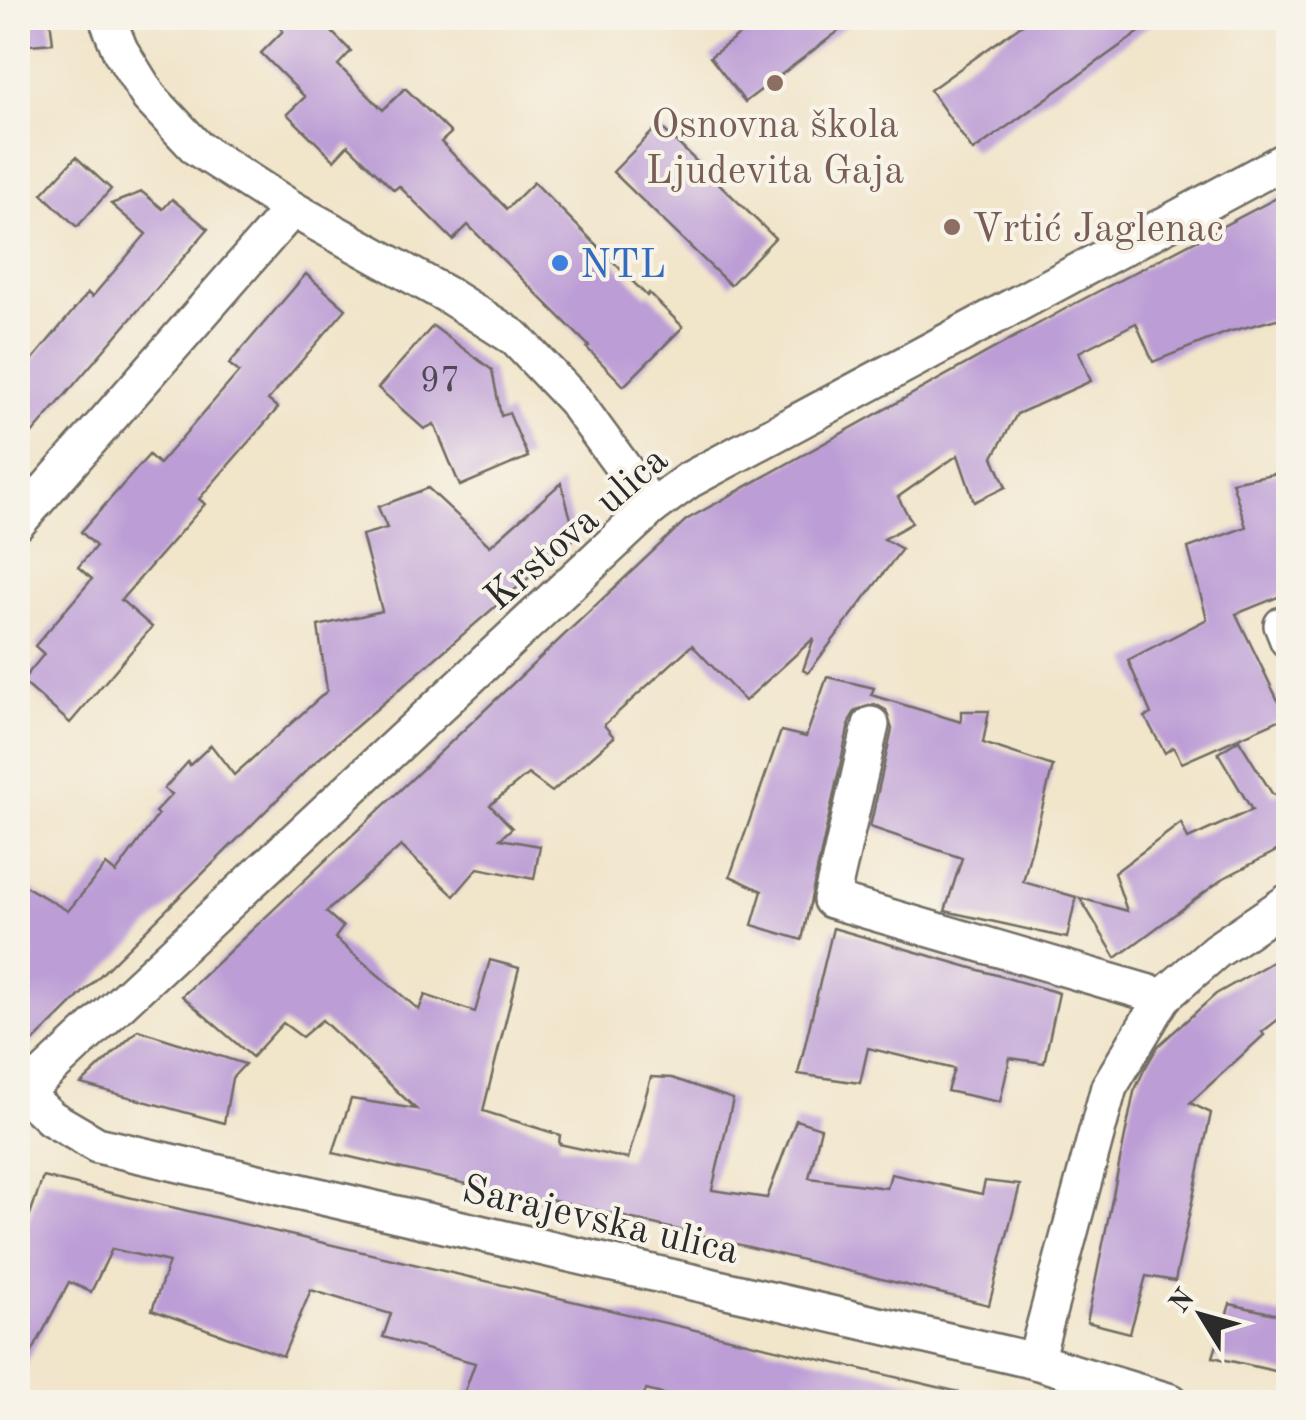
<svg xmlns="http://www.w3.org/2000/svg" width="1306" height="1420" viewBox="0 0 1306 1420" font-family="'Old Standard TT',serif">
	<rect width="100%" height="100%" fill="#f7f3e8"/>
	<filter id="ink" filterUnits="userSpaceOnUse"><feTurbulence type="fractalNoise" baseFrequency=".01" numOctaves="2"/><feDisplacementMap in="SourceGraphic" scale="20" xChannelSelector="R" yChannelSelector="G"/><feConvolveMatrix kernelMatrix="1 2 1 2 8 2 1 2 1" color-interpolation-filters="sRGB"/></filter>
	<filter id="wash" filterUnits="userSpaceOnUse"><feTurbulence type="fractalNoise" baseFrequency=".0048" numOctaves="4" result="noise"/><feDisplacementMap in="SourceGraphic" scale="40" xChannelSelector="R" yChannelSelector="G"/><feGaussianBlur stdDeviation="2.25" result="paint"/><feColorMatrix in="noise" values="0 0 0 0 0 0 0 0 0 0 0 0 0 0 0 0 0 1.4 0 .05"/><feComposite in="paint" operator="in"/></filter>
	<g filter="url(#wash)">
		<rect width="100%" height="100%" fill="#f1e5ca"/>
		<g id="blocks">
			<g fill="#bc9dd6">
				<path d="M18 18H50L53 43 18 46Z"/>
				<path d="M270 18H318L351 51 338 65 383 110 405 88 451 133 441 142 507 209 534 182 647 296 649 293 683 327 624 386 587 348 589 346 468 225 453 240 399 186 394 190 348 145 334 160 287 114 305 97 261 53 283 31Z"/>
				<path d="M762 18H856L745 102 710 57Z"/>
				<path d="M1031 18H1159L973 151 930 90Z"/>
				<path d="M659 125 775 238 730 285 613 172Z"/>
				<path d="M76 157 111 189 77 227 42 194Z"/>
				<path d="M142 192 163 209 172 199 208 229 18 450V377L88 293 92 297 146 234 111 204Z"/>
				<path d="M1288 192V316L1228 332 1153 362 1136 323 1079 352 1091 381 1017 414 993 457 1006 487 974 502 958 455 898 497 912 523 884 539 902 549 808 673 803 670 814 638 745 701 692 645 604 725 614 737 552 792 528 774 490 805 512 828 500 839 540 846 534 879 478 868 454 896 401 846 326 912 343 927 335 938 419 1010 425 995 475 1012 490 960 519 968 483 1111 560 1135 559 1144 628 1159 651 1077 672 1078 733 1099 712 1190 767 1198 796 1120 821 1128 809 1178 887 1188 891 1174 982 1194 985 1181 1020 1185 989 1305 550 1199 549 1203 333 1153 351 1099 416 1109 322 1020 302 1037 283 1023 252 1057 182 996 686 520 1074 304Z"/>
				<path d="M306 274 346 309 268 400 278 408 199 499 205 504 121 600 152 627 70 723 22 681 44 654 35 646 92 579 78 567 96 546 81 532 149 455 159 464 239 372 229 364Z"/>
				<path d="M433 326 492 370 501 416 509 413 528 457 460 486 434 424 424 429 378 388Z"/>
				<path d="M1288 471V593L1236 614 1286 717 1182 763 1173 747 1165 753 1145 717 1151 714 1128 660 1207 619 1188 548 1246 527 1232 482Z"/>
				<path d="M561 483 576 537 314 763 18 1057V882L68 911 106 865 116 873 158 815 155 812 172 794 164 789 188 762 190 765 211 745 234 775 327 691 318 626 382 611 362 535 387 528 378 507 428 488 490 546Z"/>
				<path d="M827 677 874 688 871 695 961 722V711H989L983 743 1053 766 1023 882 1076 897 1067 938 945 911 962 858 870 827 892 729 886 710 875 704 856 710 850 720 802 940 752 925 762 891 730 876 781 731 806 737Z"/>
				<path d="M1239 740 1273 795 1288 789V845L1224 878 1116 958 1080 898 1127 911 1114 873 1181 823 1188 839 1252 810 1218 753Z"/>
				<path d="M833 928 1059 993 1044 1063 1010 1058 1000 1102 947 1091 954 1069 868 1048 860 1083 798 1074Z"/>
				<path d="M1288 953V1012L1262 1032 1264 1035 1190 1103 1211 1113 1175 1281 1146 1276 1130 1333 1087 1322 1134 1092 1144 1070 1158 1046 1216 994Z"/>
				<path d="M138 1030 245 1064 232 1078 224 1123 81 1084Z"/>
				<path d="M43 1177 959 1392 958 1402H694L646 1390 641 1402H461L475 1363 383 1337 391 1314 311 1290 283 1356 152 1310 169 1262 112 1249 91 1292 69 1282 18 1379V1249Z"/>
				<path d="M1230 1304 1288 1317V1374L1213 1357Z"/>
			</g>
		</g>
	</g>
	<g filter="url(#ink)">
		<use href="#blocks" fill-opacity="0" stroke="#706c63" stroke-width="2.5"/>
		<g fill="none" stroke-linecap="round" stroke-linejoin="round">
			<g stroke="#706c63" stroke-width="40">
				<g id="minor">
					<path d="M107 18 120 50 149 97 197 148 292 209 449 296 515 338 574 400 652 507"/>
					<path d="M18 522 292 209"/>
					<path d="M1288 623 1282 625 1288 640"/>
					<path d="M871 725 831 900 1163 997"/>
					<path d="M24 1093 51 1118 97 1145 1035 1361 1171 1402"/>
					<path d="M18 1099 652 507 689 480 1288 159"/>
					<path d="M1035 1361 1109 1087 1163 997 1216 951 1288 902"/>
				</g>
			</g>
			<use href="#minor" stroke="#fff" stroke-width="35"/>
		</g>
	</g>
	<g fill="#8d6e63" stroke="#f7f3e8" stroke-width="4">
		<circle cx="775" cy="83" r="10"/>
		<circle cx="952" cy="227" r="10"/>
	</g>
	<circle fill="#3f7fe0" stroke="#f7f3e8" stroke-width="4" cx="560" cy="263" r="10"/>
	<g text-anchor="middle" stroke-width="8" stroke-linejoin="round" paint-order="stroke">
		<g font-size="35" fill="#4f4856">
			<text x="440" y="391">97</text>
		</g>
		<g font-size="40" fill="#785e54" stroke="#f7f3e8">
			<text x="775" y="137">Osnovna škola<tspan x="775" dy="46">Ljudevita Gaja</tspan></text>
			<text x="972" y="241" text-anchor="start">Vrtić Jaglenac</text>
		</g>
		<g font-size="40" fill="#366cbe" stroke="#f7f3e8" text-anchor="start">
			<text x="580" y="277">NTL</text>
		</g>
		<g font-size="40" fill="#2b2b2b" stroke="#f7f3e8">
			<text transform="translate(575 527) rotate(-41)" y="14">Krstova ulica</text>
			<text transform="translate(601 1218) rotate(13)" y="14">Sarajevska ulica</text>
		</g>
	</g>
	<rect width="1306" height="1420" fill="none" stroke="#f7f3e8" stroke-width="60"/>
	<g transform="translate(1201 1315) rotate(307)" stroke="#f7f3e8" stroke-width="8" paint-order="stroke">
	<path d="M0-8L18 38L0 25L-18 38Z" fill="#2b2b2b"/>
	<text y="-15" font-size="28" font-weight="bold" text-anchor="middle" fill="#2b2b2b">N</text>
	</g>
</svg>
